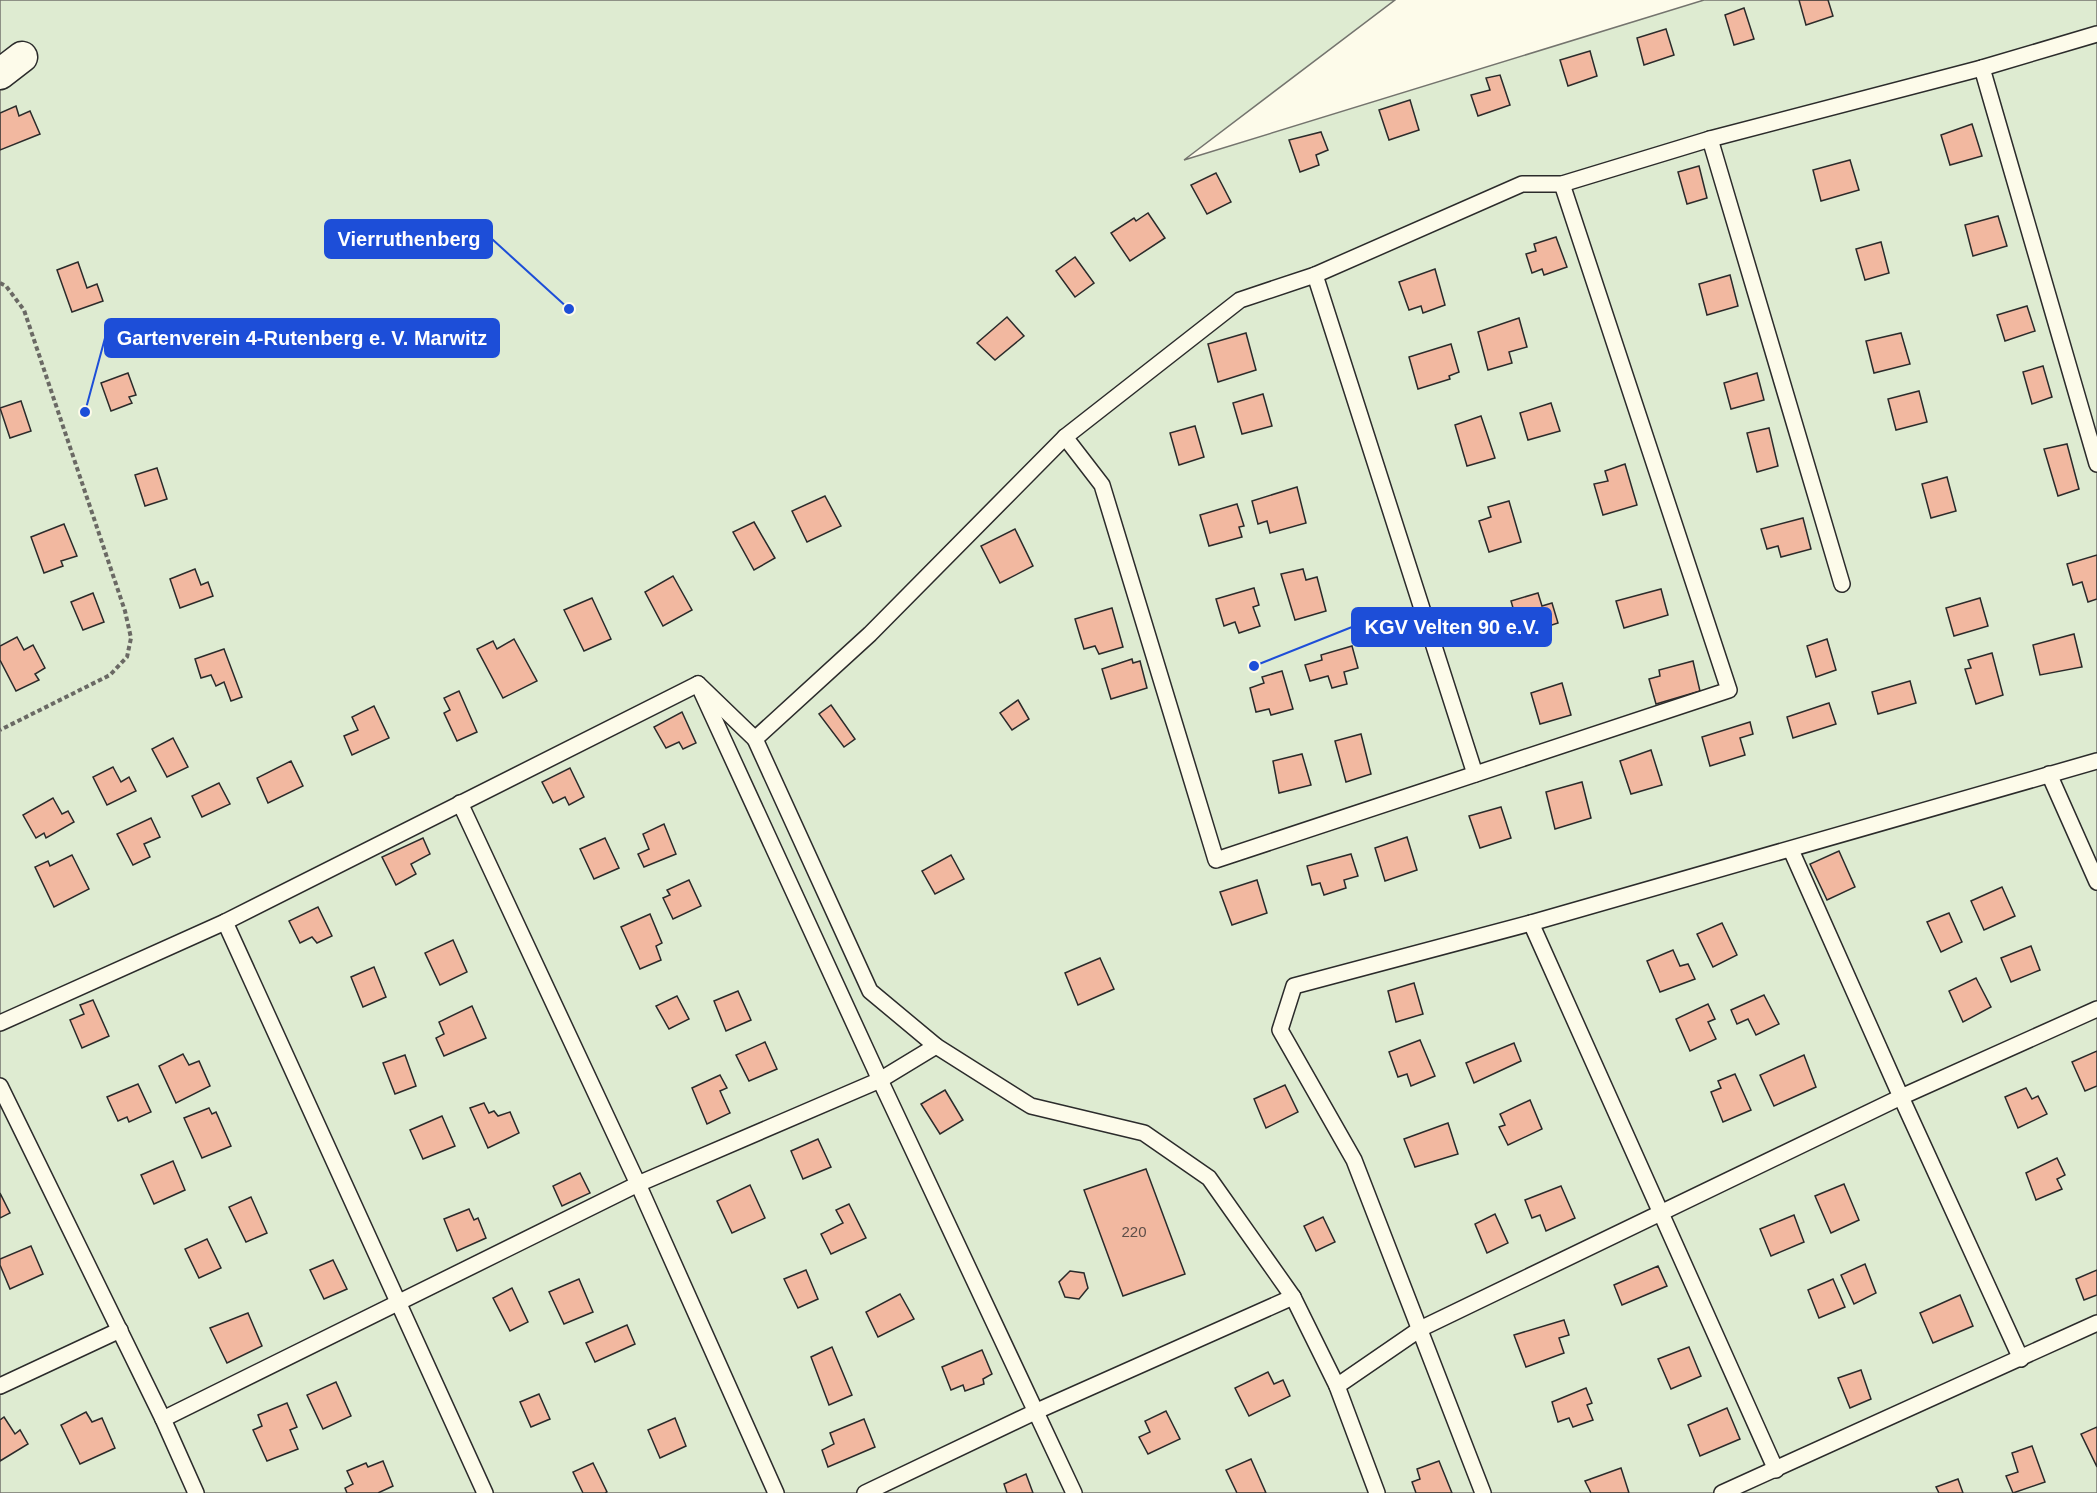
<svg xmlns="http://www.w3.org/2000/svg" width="2097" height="1493" viewBox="0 0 2097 1493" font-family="Arial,sans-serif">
	<rect width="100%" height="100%" fill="#fdfbea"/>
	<path fill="#deebd1" stroke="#74746e" stroke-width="1.5" d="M0 0H1395L1184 160 1704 0H2097V1493H0Z"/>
	<g fill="#f2b8a0" stroke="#2b2b2b" stroke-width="1.5">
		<path d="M1799 0H1828L1833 16 1806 25Z"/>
		<path d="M1744 8 1754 39 1734 45 1725 15Z"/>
		<path d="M1666 29 1674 55 1644 65 1637 38Z"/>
		<path d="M1590 51 1597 76 1568 86 1560 60Z"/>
		<path d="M1500 75 1510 105 1478 116 1471 95 1490 90 1486 78Z"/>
		<path d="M1410 100 1419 130 1389 140 1379 110Z"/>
		<path d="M16 106 19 116 30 111 40 134 0 150V113Z"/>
		<path d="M1972 124 1982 156 1950 165 1941 135Z"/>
		<path d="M1321 132 1328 150 1316 155 1319 165 1300 172 1289 140Z"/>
		<path d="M1850 160 1859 190 1821 201 1813 170Z"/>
		<path d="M1699 166 1707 198 1687 204 1678 172Z"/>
		<path d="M1216 173 1231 202 1207 214 1191 185Z"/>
		<path d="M1148 213 1165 238 1130 261 1111 233 1134 218 1136 221Z"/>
		<path d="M1998 216 2007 246 1973 256 1965 225Z"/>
		<path d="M1556 237 1567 267 1544 275 1542 269 1532 273 1526 254 1536 251 1534 244Z"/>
		<path d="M1881 242 1889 273 1865 280 1856 249Z"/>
		<path d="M1075 257 1094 283 1075 297 1056 271Z"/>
		<path d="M78 262 87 288 97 284 103 301 72 312 57 270Z"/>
		<path d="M1435 269 1445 305 1423 313 1421 306 1409 310 1399 282Z"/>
		<path d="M1730 275 1738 306 1707 315 1699 284Z"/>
		<path d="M2027 306 2035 331 2005 341 1997 315Z"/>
		<path d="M1007 317 1024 336 995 360 977 343Z"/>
		<path d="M1519 318 1527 347 1509 352 1512 363 1488 370 1478 332Z"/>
		<path d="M1246 333 1256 370 1218 382 1208 344Z"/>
		<path d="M1901 333 1910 364 1874 373 1866 341Z"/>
		<path d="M1451 344 1459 372 1449 376 1450 379 1418 389 1409 357Z"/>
		<path d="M2043 366 2052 397 2032 404 2023 372Z"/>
		<path d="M128 373 136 395 129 397 132 403 111 411 101 383Z"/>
		<path d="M1757 373 1764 400 1731 409 1724 383Z"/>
		<path d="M1919 391 1927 422 1896 430 1888 399Z"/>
		<path d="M1263 394 1272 426 1242 434 1233 403Z"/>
		<path d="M21 401 31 431 10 438 0 408Z"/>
		<path d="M1551 403 1560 431 1528 440 1520 413Z"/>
		<path d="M1481 416 1495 458 1467 466 1455 425Z"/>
		<path d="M1195 426 1204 457 1179 465 1170 433Z"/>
		<path d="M1769 428 1778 466 1757 472 1747 433Z"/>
		<path d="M2067 444 2079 489 2058 496 2044 449Z"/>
		<path d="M1625 464 1637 505 1603 515 1594 484 1608 481 1605 471Z"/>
		<path d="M157 468 167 499 145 506 135 475Z"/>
		<path d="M1947 477 1956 511 1931 518 1922 484Z"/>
		<path d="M1297 487 1306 523 1270 533 1267 521 1258 524 1252 501Z"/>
		<path d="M825 496 841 526 807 542 792 511Z"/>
		<path d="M1509 501 1521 542 1489 552 1479 521 1491 517 1488 507Z"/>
		<path d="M1237 504 1244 526 1239 527 1242 537 1209 546 1200 515Z"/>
		<path d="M1803 518 1811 549 1781 557 1778 546 1767 549 1761 529Z"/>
		<path d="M754 522 775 558 754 570 733 532Z"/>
		<path d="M64 524 77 556 61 561 63 566 44 573 31 537Z"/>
		<path d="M1015 529 1033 566 1000 583 981 546Z"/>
		<path d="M2097 555V599L2088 602 2082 582 2073 585 2067 564Z"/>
		<path d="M195 569 201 585 208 582 213 596 180 608 170 579Z"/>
		<path d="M1303 569 1306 580 1317 577 1326 611 1295 620 1281 574Z"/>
		<path d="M673 576 692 610 663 626 645 592Z"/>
		<path d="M1254 588 1259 605 1253 607 1260 626 1239 633 1235 622 1224 626 1216 599Z"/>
		<path d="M1661 589 1668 615 1624 628 1616 601Z"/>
		<path d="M93 593 104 622 83 630 71 602Z"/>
		<path d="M1538 593 1542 606 1552 603 1558 623 1521 635 1511 601Z"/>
		<path d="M592 598 611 639 584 651 564 610Z"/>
		<path d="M1980 598 1988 626 1954 636 1946 608Z"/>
		<path d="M1112 608 1123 647 1099 654 1095 646 1084 649 1075 619Z"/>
		<path d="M2074 634 2082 667 2040 675 2033 645Z"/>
		<path d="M17 637 24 650 33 645 45 668 35 674 39 680 16 691 0 660V646Z"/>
		<path d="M514 639 537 681 503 698 477 649 493 641 497 649Z"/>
		<path d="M1827 639 1836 670 1816 677 1807 646Z"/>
		<path d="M1352 646 1358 668 1344 672 1347 684 1332 688 1328 676 1310 681 1305 665 1322 660 1321 655Z"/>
		<path d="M224 649 242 697 231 701 224 682 216 686 211 675 201 678 195 659Z"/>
		<path d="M1992 653 2003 695 1976 704 1965 669 1971 668 1968 660Z"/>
		<path d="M1132 659 1133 663 1140 661 1147 688 1111 699 1102 669Z"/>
		<path d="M1693 661 1700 691 1656 704 1649 679 1660 676 1659 670Z"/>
		<path d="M1282 671 1293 709 1271 715 1269 709 1256 712 1250 688 1264 683 1262 677Z"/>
		<path d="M1910 681 1916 703 1878 714 1872 692Z"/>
		<path d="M1562 683 1571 715 1540 724 1531 693Z"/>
		<path d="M459 691 477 732 457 741 444 713 450 710 444 698Z"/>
		<path d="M1018 700 1029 719 1012 730 1000 713Z"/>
		<path d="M1829 703 1836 724 1793 738 1787 717Z"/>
		<path d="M831 705 855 739 844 747 819 714Z"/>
		<path d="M374 706 389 738 352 755 344 736 358 730 352 717Z"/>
		<path d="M682 712 696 743 683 749 679 742 666 748 654 727Z"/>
		<path d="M1750 722 1753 734 1740 738 1745 755 1710 766 1702 737Z"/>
		<path d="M1361 734 1371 774 1346 782 1335 741Z"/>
		<path d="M173 738 188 767 167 777 152 749Z"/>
		<path d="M1651 750 1662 785 1631 794 1620 761Z"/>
		<path d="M1302 754 1311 785 1279 793 1273 761Z"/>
		<path d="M291 761 303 786 268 803 257 778Z"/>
		<path d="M113 767 121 782 129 777 136 791 107 805 93 777Z"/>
		<path d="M570 768 584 797 569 805 565 797 553 803 542 782Z"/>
		<path d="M1582 782 1591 818 1555 829 1546 792Z"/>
		<path d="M219 783 230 804 202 817 192 796Z"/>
		<path d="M53 798 62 814 68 811 74 822 46 838 44 833 36 838 23 815Z"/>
		<path d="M1501 807 1511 838 1480 848 1469 816Z"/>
		<path d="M151 818 160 837 144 844 150 857 133 865 117 834Z"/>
		<path d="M664 824 676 854 644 867 638 854 649 849 643 834Z"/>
		<path d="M1407 837 1417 870 1385 881 1375 848Z"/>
		<path d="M423 838 430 854 411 864 416 874 396 885 382 857Z"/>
		<path d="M605 838 619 868 594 879 580 849Z"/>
		<path d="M1839 851 1855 887 1827 900 1810 864Z"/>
		<path d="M1351 854 1358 876 1344 880 1346 888 1324 895 1320 883 1312 885 1307 866Z"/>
		<path d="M72 855 89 889 54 907 35 867 48 861 50 866Z"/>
		<path d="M951 855 964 879 935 894 922 871Z"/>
		<path d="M689 880 701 906 673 919 663 898 670 895 667 890Z"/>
		<path d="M1257 880 1267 913 1232 925 1220 892Z"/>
		<path d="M2002 887 2015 916 1984 930 1971 901Z"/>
		<path d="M318 907 332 936 317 943 312 937 300 943 289 921Z"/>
		<path d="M1949 913 1962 942 1941 952 1927 922Z"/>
		<path d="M650 914 662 943 656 946 661 960 640 969 621 927Z"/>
		<path d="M1722 923 1737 955 1713 967 1697 934Z"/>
		<path d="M453 940 467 972 440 985 425 953Z"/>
		<path d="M2031 946 2040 970 2011 982 2001 958Z"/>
		<path d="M1673 950 1680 966 1688 964 1695 979 1660 992 1647 961Z"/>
		<path d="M1100 958 1114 989 1078 1005 1065 973Z"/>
		<path d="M374 967 386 997 363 1007 351 977Z"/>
		<path d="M1976 978 1991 1007 1963 1022 1949 991Z"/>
		<path d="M1414 983 1423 1014 1396 1022 1388 991Z"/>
		<path d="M738 991 751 1020 726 1031 714 1001Z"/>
		<path d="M1764 995 1779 1024 1756 1035 1748 1019 1737 1024 1731 1010Z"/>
		<path d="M677 996 689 1019 669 1029 656 1006Z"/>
		<path d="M93 1000 109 1036 82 1048 70 1020 84 1014 80 1005Z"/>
		<path d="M1708 1004 1715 1019 1708 1022 1716 1039 1690 1051 1676 1019Z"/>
		<path d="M472 1006 486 1038 444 1056 436 1038 444 1034 439 1022Z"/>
		<path d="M1420 1040 1435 1076 1411 1086 1407 1074 1398 1077 1389 1052Z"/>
		<path d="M765 1042 777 1069 749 1081 736 1055Z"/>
		<path d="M1514 1043 1521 1061 1474 1083 1466 1063Z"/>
		<path d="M2097 1051V1086L2085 1091 2072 1062Z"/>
		<path d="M183 1054 189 1065 199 1061 210 1086 176 1103 159 1066Z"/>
		<path d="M405 1055 416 1086 395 1094 383 1063Z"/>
		<path d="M1804 1055 1816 1087 1774 1106 1760 1075Z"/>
		<path d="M1735 1074 1751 1110 1723 1122 1711 1092 1721 1088 1718 1081Z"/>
		<path d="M720 1075 727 1088 720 1091 730 1113 707 1124 692 1088Z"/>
		<path d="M138 1084 151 1112 129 1122 127 1117 118 1121 107 1097Z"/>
		<path d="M1285 1085 1298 1112 1266 1128 1254 1099Z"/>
		<path d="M2026 1088 2032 1099 2038 1096 2047 1114 2018 1128 2005 1097Z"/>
		<path d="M945 1090 963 1120 940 1134 921 1104Z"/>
		<path d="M1530 1100 1542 1129 1508 1145 1499 1127 1505 1125 1500 1114Z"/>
		<path d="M484 1103 489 1113 494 1111 498 1116 510 1112 519 1133 488 1148 470 1108Z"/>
		<path d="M209 1108 212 1114 216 1112 231 1146 202 1158 184 1118Z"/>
		<path d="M442 1116 455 1146 423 1159 410 1130Z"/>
		<path d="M1448 1123 1458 1154 1415 1167 1404 1139Z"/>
		<path d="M818 1139 831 1167 803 1179 791 1151Z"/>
		<path d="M2057 1158 2065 1175 2057 1179 2062 1189 2036 1200 2026 1173Z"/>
		<path d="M173 1161 185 1190 154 1204 141 1175Z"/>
		<path d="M1146 1169 1185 1274 1123 1296 1084 1190Z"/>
		<path d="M580 1173 590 1193 562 1206 553 1186Z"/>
		<path d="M1844 1184 1859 1220 1831 1233 1815 1196Z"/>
		<path d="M750 1185 765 1218 732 1233 717 1201Z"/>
		<path d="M1561 1186 1575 1218 1546 1231 1540 1215 1532 1218 1525 1200Z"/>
		<path d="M0 1193 10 1213 0 1218Z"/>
		<path d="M251 1197 267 1233 246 1242 229 1207Z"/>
		<path d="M849 1204 866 1238 831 1254 821 1234 843 1223 836 1210Z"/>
		<path d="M469 1209 474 1220 478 1218 486 1238 457 1251 444 1219Z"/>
		<path d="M1495 1214 1508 1243 1487 1253 1475 1224Z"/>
		<path d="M1794 1215 1804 1242 1771 1256 1760 1229Z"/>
		<path d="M1323 1217 1335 1242 1316 1251 1304 1226Z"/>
		<path d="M207 1239 221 1268 199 1278 185 1249Z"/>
		<path d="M31 1246 43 1274 10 1289 0 1265V1259Z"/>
		<path d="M333 1260 347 1289 324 1299 310 1270Z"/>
		<path d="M1865 1264 1876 1293 1854 1304 1841 1275Z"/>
		<path d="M1658 1266 1667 1286 1622 1305 1614 1285Z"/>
		<path d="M806 1270 818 1299 798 1308 784 1279Z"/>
		<path d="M2097 1270V1295L2084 1300 2076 1279Z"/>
		<path d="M1070 1271 1084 1273 1088 1288 1079 1299 1065 1297 1059 1282Z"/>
		<path d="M579 1279 593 1312 564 1324 549 1292Z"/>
		<path d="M1833 1279 1845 1307 1819 1318 1808 1290Z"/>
		<path d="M512 1288 528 1322 510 1331 493 1298Z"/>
		<path d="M900 1294 914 1319 878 1337 866 1312Z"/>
		<path d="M1960 1295 1973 1326 1933 1343 1920 1313Z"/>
		<path d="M248 1313 262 1346 227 1363 210 1328Z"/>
		<path d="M1564 1320 1569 1335 1559 1338 1564 1353 1526 1367 1514 1335Z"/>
		<path d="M627 1325 635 1344 595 1362 586 1343Z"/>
		<path d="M832 1347 852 1395 829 1405 811 1357Z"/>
		<path d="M1689 1347 1701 1376 1671 1389 1658 1359Z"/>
		<path d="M982 1350 992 1374 983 1379 984 1384 965 1391 963 1385 951 1390 942 1367Z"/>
		<path d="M1861 1370 1871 1399 1850 1408 1838 1378Z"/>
		<path d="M1268 1372 1274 1384 1283 1380 1290 1396 1249 1416 1235 1388Z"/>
		<path d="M336 1382 351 1416 323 1429 307 1395Z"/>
		<path d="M1586 1388 1592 1403 1587 1405 1593 1420 1573 1427 1569 1418 1558 1422 1552 1402Z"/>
		<path d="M539 1394 550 1419 531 1427 520 1402Z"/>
		<path d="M287 1403 297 1427 290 1430 298 1449 267 1461 253 1430 262 1426 258 1415Z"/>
		<path d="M1727 1408 1740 1439 1700 1456 1688 1425Z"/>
		<path d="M1166 1411 1180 1439 1148 1454 1139 1437 1150 1432 1145 1421Z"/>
		<path d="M86 1412 92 1422 102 1418 115 1448 80 1464 61 1425Z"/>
		<path d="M4 1417 15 1434 20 1430 28 1444 0 1461V1420Z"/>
		<path d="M675 1418 686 1446 660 1458 648 1430Z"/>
		<path d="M864 1419 875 1447 828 1467 822 1450 834 1444 830 1433Z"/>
		<path d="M2097 1427V1467L2081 1434Z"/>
		<path d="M2032 1446 2045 1482 2013 1493 2006 1476 2018 1472 2012 1453Z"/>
		<path d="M1251 1459 1266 1493H1237L1226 1470Z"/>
		<path d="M383 1461 393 1486 378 1493H347L345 1488 353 1484 347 1471 366 1463 368 1467Z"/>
		<path d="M1439 1461 1452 1493H1416L1412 1482 1420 1479 1417 1469Z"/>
		<path d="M593 1463 607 1492 605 1493H583L573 1472Z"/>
		<path d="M1621 1468 1629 1493H1591L1585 1481Z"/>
		<path d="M1026 1474 1033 1493H1007L1004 1484Z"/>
		<path d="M1958 1479 1963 1493H1939L1936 1487Z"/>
	</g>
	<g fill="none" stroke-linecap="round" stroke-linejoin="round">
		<g stroke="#2b2b2b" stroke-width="18">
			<g id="service">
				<path d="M1982 68 2097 464"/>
				<path d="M1710 139 1842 584"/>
				<path d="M1315 275 1475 774"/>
				<path d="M1065 437 1102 485 1216 860 1729 690 1562 184"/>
				<path d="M698 684 880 1080 1074 1493"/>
				<path d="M2049 774 2097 882"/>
				<path d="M460 803 638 1184 776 1493"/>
				<path d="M1791 850 1901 1097 2021 1359"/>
				<path d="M225 922 485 1493"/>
				<path d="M1531 923 1776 1470"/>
				<path d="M0 1023 225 922 698 684 755 739"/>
				<path d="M0 1086 163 1419 196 1493"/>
				<path d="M0 1386 120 1330"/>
				<path d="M1337 1386 1420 1329 1901 1097 2097 1009"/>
				<path d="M163 1419 638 1184 880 1080 936 1046"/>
				<path d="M865 1493 1037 1411 1293 1297"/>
				<path d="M1377 1493 1337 1386 1293 1297 1209 1178 1144 1133 1031 1106 936 1046 870 991 755 739 870 634 1065 437 1240 300 1315 275 1522 184H1562L1710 139 1982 68 2097 34"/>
				<path d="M1483 1493 1354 1160 1280 1030 1294 986 1531 923 2097 761"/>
				<path d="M1722 1493 2097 1323"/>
			</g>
		</g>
		<g stroke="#2b2b2b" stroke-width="33">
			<path id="minor" d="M0 74 22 57"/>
		</g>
		<path stroke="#6a6964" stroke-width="4" stroke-dasharray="4.5 3" stroke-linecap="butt" d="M0 283 6 286 24 310 125 611 131 638 127 657 110 675 0 730"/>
		<use href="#service" stroke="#fdfbea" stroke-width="15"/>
		<use href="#minor" stroke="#fdfbea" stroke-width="30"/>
	</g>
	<g text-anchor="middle" stroke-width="4.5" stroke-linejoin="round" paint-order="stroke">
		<g font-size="15" fill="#5d4e48">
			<text x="1134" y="1237">220</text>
		</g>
	</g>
	<path fill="none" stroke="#1d4ed8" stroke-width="2" d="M569 309L492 239M85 412L105 338M1254 666L1352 627"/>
	<g fill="#1d4ed8" stroke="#fdfbea" stroke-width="2">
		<circle cx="569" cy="309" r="6"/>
		<circle cx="85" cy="412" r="6"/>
		<circle cx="1254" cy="666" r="6"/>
	</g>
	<g fill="#1d4ed8" stroke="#1d4ed8" stroke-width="2">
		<rect x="325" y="220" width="167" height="38" rx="6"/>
		<rect x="105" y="319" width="394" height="38" rx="6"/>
		<rect x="1352" y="608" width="199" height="38" rx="6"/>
	</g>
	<g font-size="20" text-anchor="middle" font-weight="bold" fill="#fff">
		<text x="409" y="246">Vierruthenberg</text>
		<text x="302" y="345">Gartenverein 4-Rutenberg e. V. Marwitz</text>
		<text x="1452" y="634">KGV Velten 90 e.V.</text>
	</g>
</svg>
